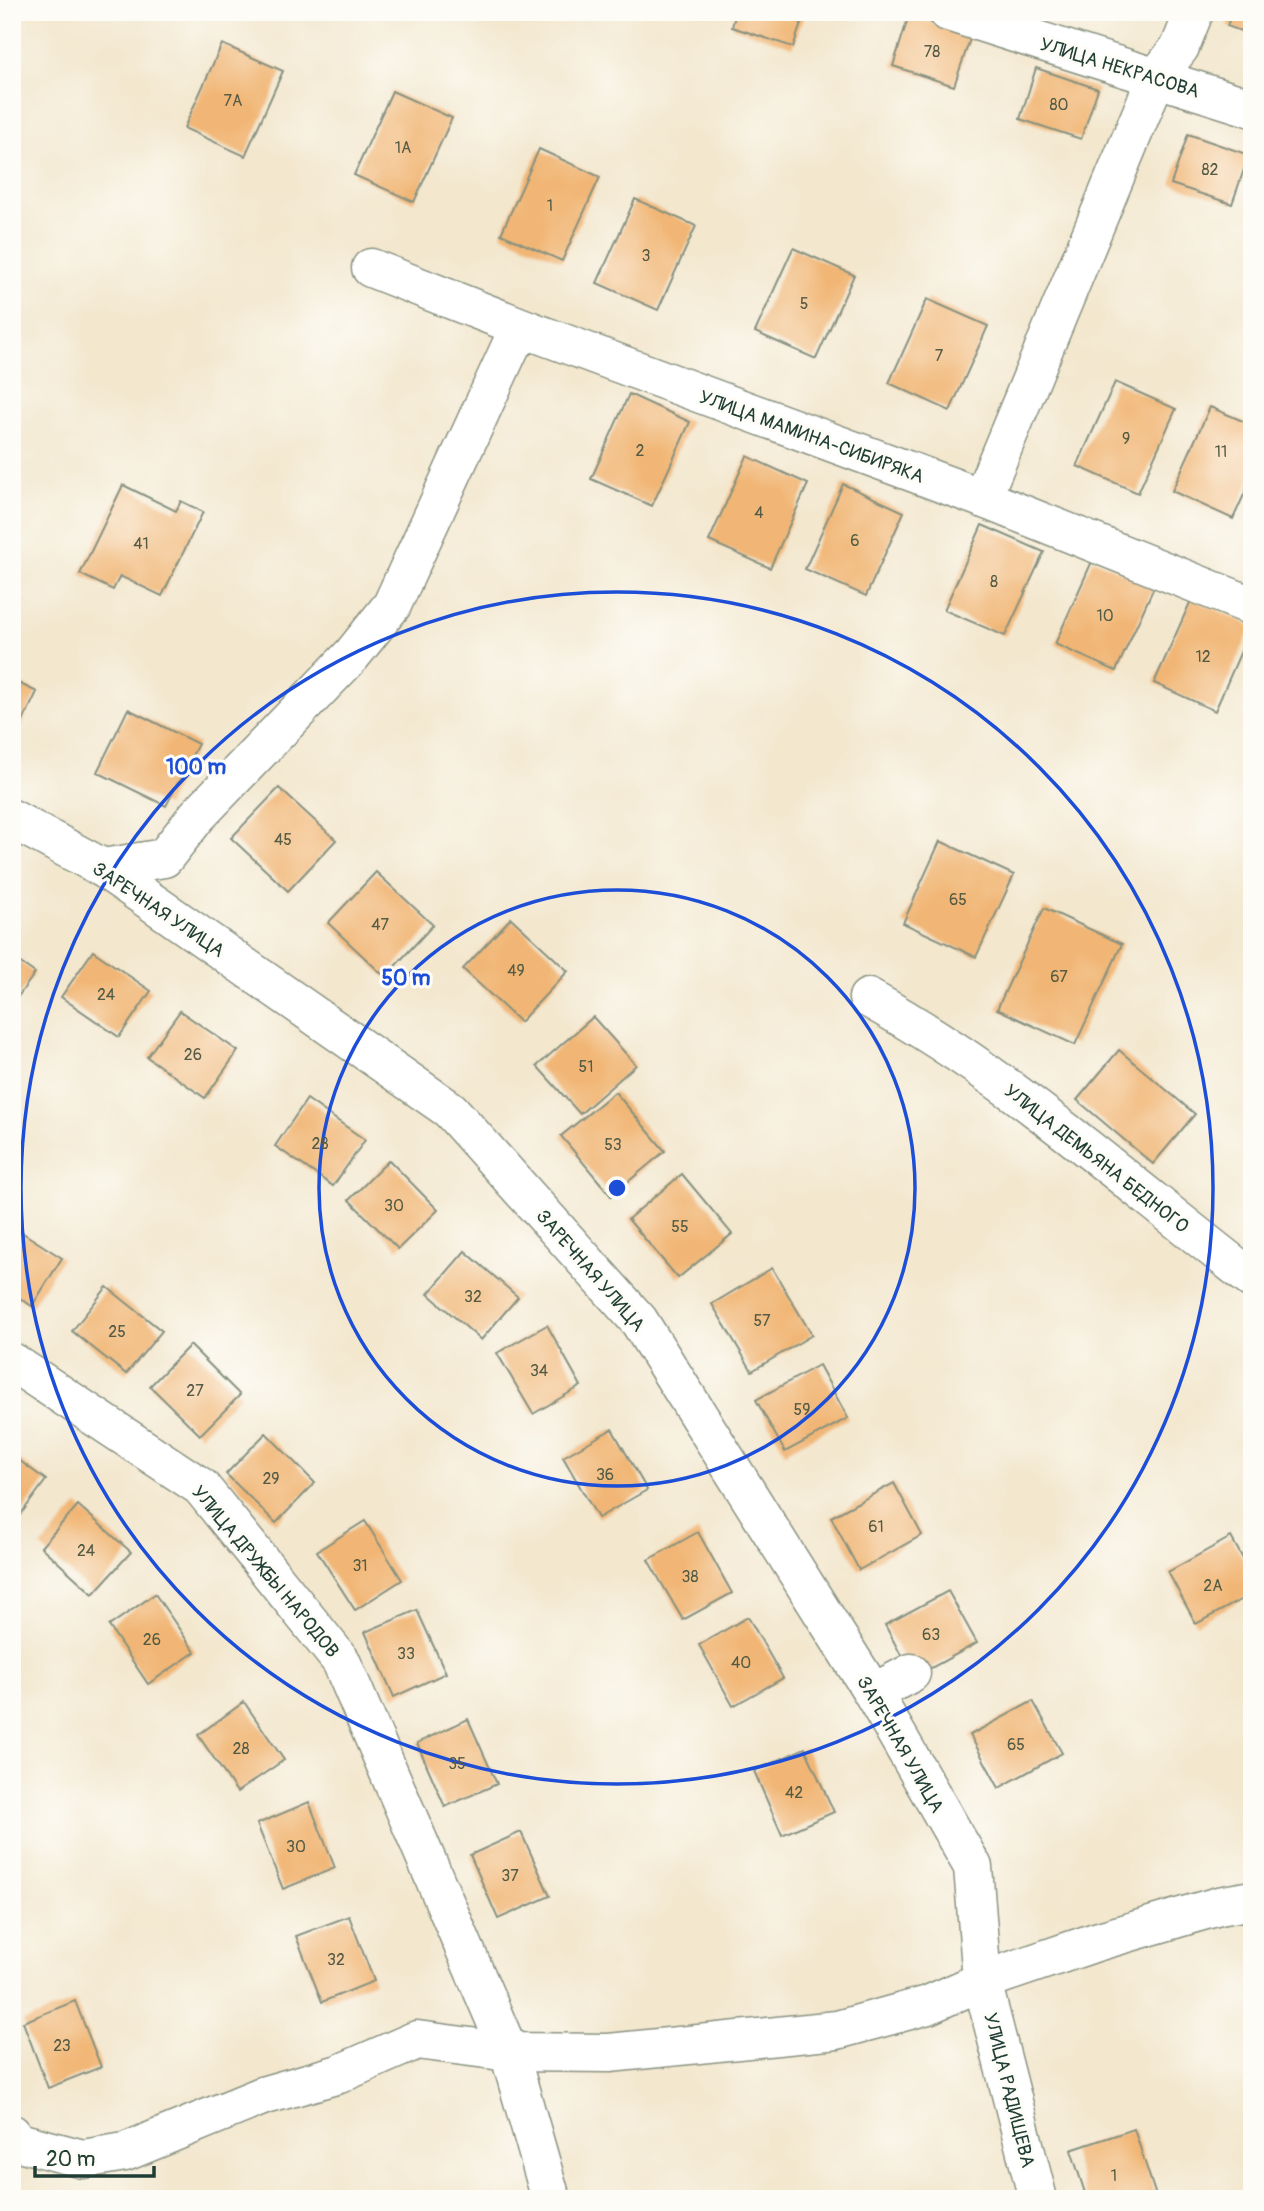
<svg xmlns="http://www.w3.org/2000/svg" width="1264" height="2211" viewBox="0 0 1264 2211" font-family="Pangolin,sans-serif">
	<rect width="100%" height="100%" fill="#fdfcf7"/>
	<filter id="ink" filterUnits="userSpaceOnUse"><feTurbulence type="fractalNoise" baseFrequency=".0143" numOctaves="2"/><feDisplacementMap in="SourceGraphic" scale="14" xChannelSelector="R" yChannelSelector="G"/><feConvolveMatrix kernelMatrix="1 2 1 2 8 2 1 2 1" color-interpolation-filters="sRGB"/></filter>
	<filter id="wash" filterUnits="userSpaceOnUse"><feTurbulence type="fractalNoise" baseFrequency=".00686" numOctaves="4" result="noise"/><feDisplacementMap in="SourceGraphic" scale="28" xChannelSelector="R" yChannelSelector="G"/><feGaussianBlur stdDeviation="1.57" result="paint"/><feColorMatrix in="noise" values="0 0 0 0 0 0 0 0 0 0 0 0 0 0 0 0 0 1.4 0 .05"/><feComposite in="paint" operator="in"/></filter>
	<g filter="url(#wash)">
		<rect width="100%" height="100%" fill="#f3e7ce"/>
		<g id="blocks">
			<g fill="#f1b674">
				<path d="M736 12H805L793 47 732 27Z"/>
				<path d="M1232 12H1252V35L1227 26Z"/>
				<path d="M909 15 971 36 954 86 893 66Z"/>
				<path d="M222 44 283 71 245 156 184 128Z"/>
				<path d="M1036 68 1098 89 1081 139 1020 119Z"/>
				<path d="M392 91 452 118 414 202 354 175Z"/>
				<path d="M1188 134 1249 155 1232 204 1171 184Z"/>
				<path d="M539 149 600 177 562 261 501 234Z"/>
				<path d="M635 199 696 226 658 310 597 283Z"/>
				<path d="M793 248 854 275 816 359 755 332Z"/>
				<path d="M927 299 988 326 950 411 889 383Z"/>
				<path d="M1115 382 1176 409 1138 493 1077 466Z"/>
				<path d="M629 394 690 422 652 506 591 479Z"/>
				<path d="M1210 407 1252 425V477L1233 519 1172 491Z"/>
				<path d="M747 456 808 484 770 568 709 541Z"/>
				<path d="M843 484 904 512 866 596 805 569Z"/>
				<path d="M123 485 176 511 181 501 203 512 162 596 120 576 113 590 80 574Z"/>
				<path d="M982 525 1044 552 1005 636 944 610Z"/>
				<path d="M1093 559 1154 587 1116 671 1055 644Z"/>
				<path d="M1192 598 1252 626 1215 711 1154 683Z"/>
				<path d="M12 680 37 692 15 738 12 737Z"/>
				<path d="M128 709 198 744 166 806 97 772Z"/>
				<path d="M279 788 336 840 288 891 231 838Z"/>
				<path d="M940 841 1014 875 976 957 903 923Z"/>
				<path d="M376 872 433 925 385 977 328 923Z"/>
				<path d="M1044 908 1122 944 1075 1045 997 1009Z"/>
				<path d="M511 918 568 971 520 1022 463 969Z"/>
				<path d="M93 951 151 991 119 1037 61 997Z"/>
				<path d="M12 957 35 973 12 1005Z"/>
				<path d="M180 1011 238 1051 205 1098 147 1057Z"/>
				<path d="M593 1017 636 1065 580 1114 537 1066Z"/>
				<path d="M1119 1050 1195 1114 1153 1164 1077 1100Z"/>
				<path d="M615 1092 665 1151 611 1196 561 1136Z"/>
				<path d="M307 1099 365 1140 333 1186 275 1146Z"/>
				<path d="M389 1160 438 1210 398 1249 349 1200Z"/>
				<path d="M682 1174 732 1234 678 1278 628 1219Z"/>
				<path d="M12 1226 62 1258 32 1306 12 1293Z"/>
				<path d="M465 1251 518 1297 481 1340 428 1294Z"/>
				<path d="M772 1268 812 1335 752 1371 712 1304Z"/>
				<path d="M107 1287 162 1331 126 1374 72 1331Z"/>
				<path d="M547 1325 581 1386 533 1414 497 1353Z"/>
				<path d="M190 1345 240 1395 200 1435 150 1386Z"/>
				<path d="M819 1365 848 1418 785 1452 756 1400Z"/>
				<path d="M612 1429 647 1490 598 1518 563 1457Z"/>
				<path d="M266 1433 315 1483 276 1523 226 1474Z"/>
				<path d="M12 1455 46 1480 12 1526Z"/>
				<path d="M894 1483 922 1535 859 1570 831 1517Z"/>
				<path d="M78 1505 131 1552 93 1594 41 1547Z"/>
				<path d="M365 1521 402 1580 355 1610 317 1551Z"/>
				<path d="M698 1532 732 1593 683 1620 648 1560Z"/>
				<path d="M1231 1537 1252 1575V1594L1196 1624 1168 1572Z"/>
				<path d="M948 1591 977 1643 913 1678 885 1625Z"/>
				<path d="M155 1594 195 1652 148 1684 109 1626Z"/>
				<path d="M417 1610 446 1673 394 1697 365 1632Z"/>
				<path d="M748 1617 783 1678 733 1706 699 1645Z"/>
				<path d="M1033 1701 1062 1753 999 1788 970 1735Z"/>
				<path d="M244 1702 284 1760 237 1792 198 1735Z"/>
				<path d="M468 1719 497 1784 445 1807 417 1743Z"/>
				<path d="M805 1748 834 1812 782 1835 754 1771Z"/>
				<path d="M309 1802 335 1868 283 1889 257 1824Z"/>
				<path d="M521 1832 550 1896 498 1919 470 1855Z"/>
				<path d="M349 1916 374 1981 322 2002 296 1936Z"/>
				<path d="M75 2001 101 2067 48 2088 23 2022Z"/>
				<path d="M1134 2129 1157 2199H1087L1071 2150Z"/>
			</g>
		</g>
	</g>
	<g filter="url(#ink)">
		<use href="#blocks" fill-opacity="0" stroke="#899281" stroke-width="2"/>
		<g fill="none" stroke-linecap="round" stroke-linejoin="round">
			<g stroke="#899281" stroke-width="41">
				<g id="minor">
					<path d="M948 12 1252 108"/>
					<path d="M371 268 531 331 982 498 1252 606"/>
					<path d="M982 498 1156 78 1180 47 1194 12"/>
					<path d="M12 819 103 868 450 1110 639 1321 873 1693 973 1867 982 1981 1038 2199"/>
					<path d="M103 868 164 858 197 816 352 655 392 605 513 341 531 331"/>
					<path d="M868 998C1008 1075 1126 1182 1252 1279"/>
					<path d="M12 1362 201 1487 341 1661 509 2052 551 2199"/>
					<path d="M873 1693 911 1673"/>
					<path d="M12 2134 15 2141 83 2159 125 2152 262 2096 339 2074 417 2040 509 2052 609 2053 837 2030 928 2005 982 1981 1096 1942 1219 1906 1252 1900"/>
				</g>
			</g>
			<use href="#minor" stroke="#fff" stroke-width="38"/>
		</g>
	</g>
	<g fill="none" stroke="#1d4ed8" stroke-width="3.5">
		<circle cx="617" cy="1188" r="298"/>
		<circle cx="617" cy="1188" r="596"/>
	</g>
	<g text-anchor="middle" stroke-width="6" stroke-linejoin="round" paint-order="stroke">
		<g font-size="16" fill="#545b44">
			<text x="932" y="57">78</text>
			<text x="233" y="106">7А</text>
			<text x="1059" y="110">80</text>
			<text x="403" y="153">1А</text>
			<text x="1210" y="175">82</text>
			<text x="550" y="211">1</text>
			<text x="646" y="261">3</text>
			<text x="804" y="309">5</text>
			<text x="939" y="361">7</text>
			<text x="1126" y="444">9</text>
			<text x="640" y="456">2</text>
			<text x="1221" y="457">11</text>
			<text x="759" y="518">4</text>
			<text x="855" y="546">6</text>
			<text x="141" y="549">41</text>
			<text x="994" y="587">8</text>
			<text x="1105" y="621">10</text>
			<text x="1203" y="662">12</text>
			<text x="283" y="845">45</text>
			<text x="958" y="905">65</text>
			<text x="380" y="930">47</text>
			<text x="516" y="976">49</text>
			<text x="1059" y="982">67</text>
			<text x="106" y="1000">24</text>
			<text x="193" y="1060">26</text>
			<text x="586" y="1072">51</text>
			<text x="320" y="1149">28</text>
			<text x="613" y="1150">53</text>
			<text x="394" y="1211">30</text>
			<text x="680" y="1232">55</text>
			<text x="473" y="1302">32</text>
			<text x="762" y="1326">57</text>
			<text x="117" y="1337">25</text>
			<text x="539" y="1376">34</text>
			<text x="195" y="1396">27</text>
			<text x="802" y="1415">59</text>
			<text x="605" y="1480">36</text>
			<text x="271" y="1484">29</text>
			<text x="876" y="1532">61</text>
			<text x="86" y="1556">24</text>
			<text x="360" y="1571">31</text>
			<text x="690" y="1582">38</text>
			<text x="1213" y="1591">2А</text>
			<text x="931" y="1640">63</text>
			<text x="152" y="1645">26</text>
			<text x="406" y="1659">33</text>
			<text x="741" y="1668">40</text>
			<text x="1016" y="1750">65</text>
			<text x="241" y="1754">28</text>
			<text x="457" y="1769">35</text>
			<text x="794" y="1798">42</text>
			<text x="296" y="1852">30</text>
			<text x="510" y="1881">37</text>
			<text x="336" y="1965">32</text>
			<text x="62" y="2051">23</text>
			<text x="1114" y="2181">1</text>
		</g>
		<g font-size="19" fill="#1f3d34" stroke="#fdfcf7">
			<text transform="translate(1120 67) rotate(17)" y="7">УЛИЦА НЕКРАСОВА</text>
			<text transform="translate(812 436) rotate(20)" y="7">УЛИЦА МАМИНА-СИБИРЯКА</text>
			<text transform="translate(159 909) rotate(34)" y="7">ЗАРЕЧНАЯ УЛИЦА</text>
			<text transform="translate(1097 1158) rotate(38)" y="7">УЛИЦА ДЕМЬЯНА БЕДНОГО</text>
			<text transform="translate(591 1270) rotate(49)" y="7">ЗАРЕЧНАЯ УЛИЦА</text>
			<text transform="translate(266 1571) rotate(50)" y="7">УЛИЦА ДРУЖБЫ НАРОДОВ</text>
			<text transform="translate(901 1744) rotate(60)" y="7">ЗАРЕЧНАЯ УЛИЦА</text>
			<text transform="translate(1010 2090) rotate(76)" y="7">УЛИЦА РАДИЩЕВА</text>
		</g>
	</g>
	<circle cx="617" cy="1188" r="10" fill="#1d4ed8" stroke="#fdfcf7" stroke-width="3.5"/>
	<g font-size="21" text-anchor="middle" font-weight="bold" fill="#1d4ed8" stroke="#fdfcf7" stroke-width="6" stroke-linejoin="round" paint-order="stroke">
		<text x="196" y="774">100 m</text>
		<text x="406" y="985">50 m</text>
	</g>
	<rect width="1264" height="2211" fill="none" stroke="#fdfcf7" stroke-width="42"/>
	<path d="M35 2166v10h119v-10" fill="none" stroke="#1f3d34" stroke-width="3.5"/>
	<text x="46" y="2166" font-size="21" fill="#1f3d34" stroke="#fdfcf7" stroke-width="5" paint-order="stroke">20 m</text>
</svg>
